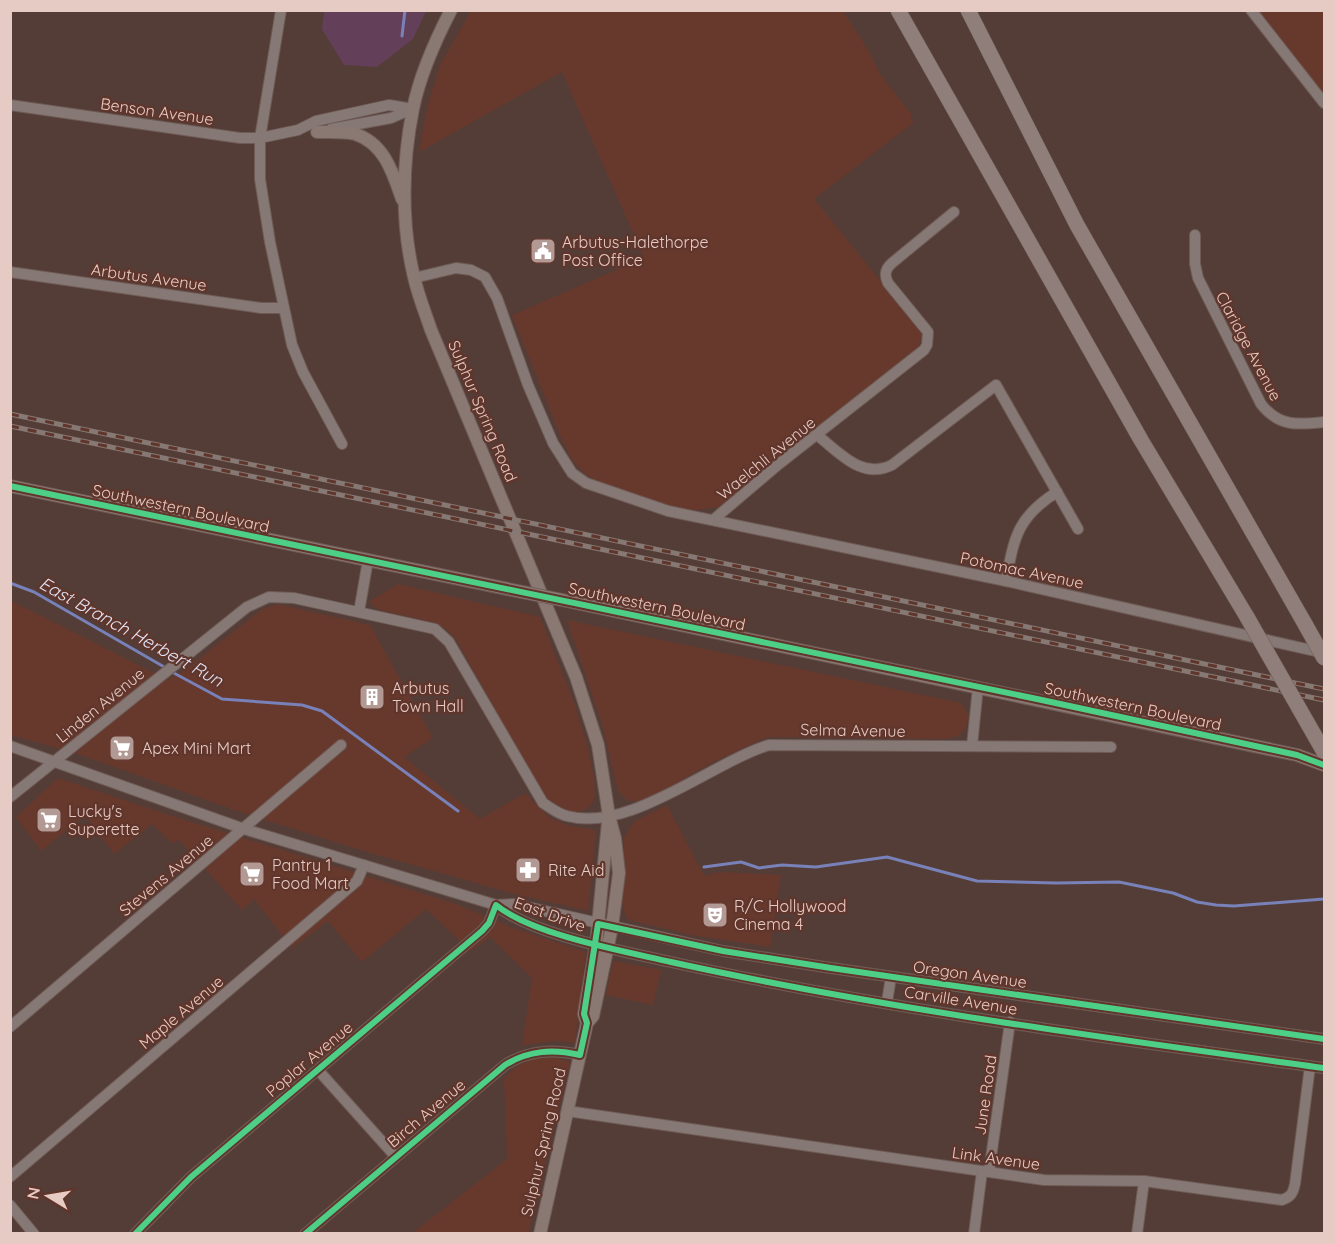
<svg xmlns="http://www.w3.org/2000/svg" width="1335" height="1244" viewBox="0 0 1335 1244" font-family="Quicksand,sans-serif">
	<rect width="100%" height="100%" fill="#543d37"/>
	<g fill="#67392d">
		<path d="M471 11H843L870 53 880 74 911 114 913 123 814 199 920 330 922 337 917 350 735 497 718 507 690 511 629 497 602 486 584 473 572 460 562 440 512 315 644 258 562 72 419 152 428 104 440 65Z"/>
		<path d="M1258 11H1324V94L1263 18Z"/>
		<path d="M398 584 540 617 575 705 588 748 594 778 595 796 593 803 587 809 577 812 567 811 547 798 539 788 456 639 446 629 436 623 380 610 372 605 370 601Z"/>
		<path d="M10 600 168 680 186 669 261 610 277 604 370 625 433 738 404 757 480 819 525 793 550 818 570 826 596 830 588 911 507 892 357 849 237 811 78 754 11 735Z"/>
		<path d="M567 620 961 703 969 717 965 729 958 736 946 739 767 737 713 762 651 798 638 801H628L618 791 602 724Z"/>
		<path d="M58 778 166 814 456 904 513 928 586 952 575 1043 558 1041 522 1045 532 978 490 937 471 951 426 909 362 962 328 921 292 948 254 899 242 910 179 840 172 843 152 824 114 854 85 815 41 851 16 817Z"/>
		<path d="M667 805 704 876 719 872 781 875 770 947 691 935 633 921 626 918 622 903 624 838 633 823 639 819Z"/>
		<path d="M613 961 661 970 653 1005 606 995Z"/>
		<path d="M554 1057 570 1062 528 1233 411 1234 507 1159 504 1078 517 1066 533 1059Z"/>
	</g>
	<path fill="#643f59" d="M324 11V10L426 11 413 39 377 67 344 65 322 29Z"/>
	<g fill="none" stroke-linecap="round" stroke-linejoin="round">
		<g stroke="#7881b8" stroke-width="3">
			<path d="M402 36 405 10"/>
			<path d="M10 583 34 592 166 668"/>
			<path d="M172 672 222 699 302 705 322 711 458 811"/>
			<path d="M704 867 741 862 759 868 782 865 816 867 887 857 977 881 1056 883 1119 882 1173 893 1197 902 1216 905 1234 906 1324 899"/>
		</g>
		<g stroke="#6f5b56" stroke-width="12">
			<g id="minor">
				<path d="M281 10 260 138V179L270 242 292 345 303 372 342 444"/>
				<path d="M1251 10 1324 103"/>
				<path d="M10 105 240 138H260L298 130 316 121 389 105 413 109"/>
				<path d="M331 129 391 118 412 109"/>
				<path d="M1195 235V264L1198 278 1261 404C1279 427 1298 425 1324 422"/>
				<path d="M10 272 261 308H283"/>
				<path d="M414 278 456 268 471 270 485 277 497 298 528 385 553 443 572 473 586 483 668 511 1006 581 1324 653"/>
				<path d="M817 435C840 453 862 480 892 465L996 385 1078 529"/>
				<path d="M713 520 779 464 924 350 927 345 928 332 888 283C884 275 885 269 892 263L954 212"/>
				<path d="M1006 581C1014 538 1017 517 1057 492"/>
				<path d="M359 612 368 560"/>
				<path d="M10 746 244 829 496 905 514 904 723 951 831 968 1324 1039"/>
				<path d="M972 746 978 687"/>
				<path d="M10 797 247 607 269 597 294 598 435 629 449 642 543 803C551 808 558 814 567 816 629 833 711 763 769 745L1111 747"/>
				<path d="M496 905C533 935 623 951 671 962 885 1009 1107 1038 1324 1068"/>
				<path d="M887 1002 891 977"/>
				<path d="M10 1027 341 745"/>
				<path d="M318 1070 395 1156"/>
				<path d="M567 1111 1044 1180 1144 1181 1282 1200C1291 1197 1293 1193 1295 1184L1310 1066"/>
				<path d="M989 1172 1010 1022"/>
				<path d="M10 1177 357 881 364 865"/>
				<path d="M10 1205 34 1234"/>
				<path d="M135 1234 191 1177 482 931 489 923 496 905"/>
				<path d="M305 1234 505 1065C529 1050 553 1049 580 1055"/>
				<path d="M974 1234 982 1171"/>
				<path d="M1137 1234 1144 1181"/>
			</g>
		</g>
		<g stroke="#6f5b56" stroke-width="14">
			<g id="major">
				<path d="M451 10C435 41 420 74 413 109 402 163 401 224 414 277 418 295 425 312 431 330L576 677 598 745 609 816 615 838 619 873 612 927 593 1016 587 1023"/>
				<path d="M317 132C329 132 343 131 355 134 384 143 393 173 402 199"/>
				<path d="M10 486 527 593"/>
				<path d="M562 600 1297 755 1324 765"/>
				<path d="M540 1234 587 1023 584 1014 596 945 608 822"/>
			</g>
		</g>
		<g stroke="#6f5b56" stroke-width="16">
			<g id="highway">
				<path d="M898 10 1141 440 1247 617"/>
				<path d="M968 10 1077 225 1305 624"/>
			</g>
		</g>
		<use href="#minor" stroke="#857875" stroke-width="10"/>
		<use href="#major" stroke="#8a7872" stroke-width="12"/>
		<use href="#highway" stroke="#8f7e79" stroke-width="15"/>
		<g stroke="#867873" stroke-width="5">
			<g id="rail">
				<path d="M10 414 1324 689"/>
				<path d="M10 426 1324 700"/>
			</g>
		</g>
		<use href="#rail" stroke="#60352b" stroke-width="3" stroke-dasharray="9" stroke-linecap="butt"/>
		<g stroke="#6f5b56" stroke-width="14" stroke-linecap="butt">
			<path id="major-bridge" d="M527 593 562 600"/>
		</g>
		<g stroke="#6f5b56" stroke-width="16" stroke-linecap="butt">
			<g id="highway-bridge">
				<path d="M1247 617 1324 752"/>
				<path d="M1305 624 1324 658"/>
			</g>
		</g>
		<use href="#major-bridge" stroke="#8a7872" stroke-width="12"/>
		<use href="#highway-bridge" stroke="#8f7e79" stroke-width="15"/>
		<g stroke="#60352b" stroke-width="10">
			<g id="cycleway">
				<path d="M10 486 1037 699 1297 755 1324 765"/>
				<path d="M135 1234 191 1177 482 931 489 923 496 905C533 935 623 951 671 962 885 1009 1107 1038 1324 1068"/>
				<path d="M305 1234 505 1065C529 1050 553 1049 580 1055L587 1023 584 1014 598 924 723 951 831 968 1324 1039"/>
			</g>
		</g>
		<use href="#cycleway" stroke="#4dcf88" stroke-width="6"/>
	</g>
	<defs>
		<g id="civic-square" transform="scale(1.35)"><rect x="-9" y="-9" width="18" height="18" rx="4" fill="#b39993" stroke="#60352b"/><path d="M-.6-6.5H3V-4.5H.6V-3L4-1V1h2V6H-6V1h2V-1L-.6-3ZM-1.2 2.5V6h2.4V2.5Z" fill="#fff"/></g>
		<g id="building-square" transform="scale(1.35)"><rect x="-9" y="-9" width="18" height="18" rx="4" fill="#b39993" stroke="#60352b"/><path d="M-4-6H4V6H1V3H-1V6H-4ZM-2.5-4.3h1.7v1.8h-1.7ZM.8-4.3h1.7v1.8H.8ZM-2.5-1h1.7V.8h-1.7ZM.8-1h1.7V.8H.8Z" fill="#fff"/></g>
		<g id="supermarket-square" transform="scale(1.35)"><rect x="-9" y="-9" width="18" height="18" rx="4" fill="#b39993" stroke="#60352b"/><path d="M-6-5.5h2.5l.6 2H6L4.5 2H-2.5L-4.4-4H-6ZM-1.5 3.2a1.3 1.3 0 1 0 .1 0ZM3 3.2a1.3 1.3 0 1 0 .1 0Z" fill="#fff"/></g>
		<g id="pharmacy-square" transform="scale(1.35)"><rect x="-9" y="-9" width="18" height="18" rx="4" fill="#b39993" stroke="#60352b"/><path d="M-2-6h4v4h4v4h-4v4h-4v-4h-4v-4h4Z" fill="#fff"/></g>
		<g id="theatre-square" transform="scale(1.35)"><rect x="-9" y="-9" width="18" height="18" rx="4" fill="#b39993" stroke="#60352b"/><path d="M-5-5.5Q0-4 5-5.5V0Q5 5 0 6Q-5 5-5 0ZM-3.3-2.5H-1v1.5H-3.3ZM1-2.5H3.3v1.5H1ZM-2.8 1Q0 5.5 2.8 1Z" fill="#fff"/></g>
	</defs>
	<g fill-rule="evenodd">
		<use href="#civic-square" x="543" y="251"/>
		<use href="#building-square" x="372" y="697"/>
		<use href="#supermarket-square" x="122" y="748"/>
		<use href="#supermarket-square" x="49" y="820"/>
		<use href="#pharmacy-square" x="528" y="870"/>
		<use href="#supermarket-square" x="252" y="874"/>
		<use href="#theatre-square" x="715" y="915"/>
	</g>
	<g text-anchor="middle" stroke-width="4.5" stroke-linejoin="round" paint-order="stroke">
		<g font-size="16" fill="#e6cbc4" stroke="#60352b">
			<text transform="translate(157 111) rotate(8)" y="6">Benson Avenue</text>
			<text transform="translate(149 277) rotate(8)" y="6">Arbutus Avenue</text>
			<text transform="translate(1249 346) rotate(62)" y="6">Claridge Avenue</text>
			<text transform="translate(483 411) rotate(67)" y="6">Sulphur Spring Road</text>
			<text transform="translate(766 458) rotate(-39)" y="6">Waelchli Avenue</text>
			<text transform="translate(181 508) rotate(12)" y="6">Southwestern Boulevard</text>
			<text transform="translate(1022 570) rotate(12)" y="6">Potomac Avenue</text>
			<text transform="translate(657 606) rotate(12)" y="6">Southwestern Boulevard</text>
			<text transform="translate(100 705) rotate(-39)" y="6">Linden Avenue</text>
			<text transform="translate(1133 706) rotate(12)" y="6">Southwestern Boulevard</text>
			<text transform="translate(853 730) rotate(1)" y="6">Selma Avenue</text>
			<text transform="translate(166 875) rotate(-40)" y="6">Stevens Avenue</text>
			<text transform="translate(550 914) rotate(20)" y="6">East Drive</text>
			<text transform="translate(970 974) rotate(8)" y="6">Oregon Avenue</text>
			<text transform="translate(961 1000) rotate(9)" y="6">Carville Avenue</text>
			<text transform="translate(181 1012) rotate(-40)" y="6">Maple Avenue</text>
			<text transform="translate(309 1059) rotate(-40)" y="6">Poplar Avenue</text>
			<text transform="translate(985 1095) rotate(-82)" y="6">June Road</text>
			<text transform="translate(426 1113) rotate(-40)" y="6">Birch Avenue</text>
			<text transform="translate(543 1142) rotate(-77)" y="6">Sulphur Spring Road</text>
			<text transform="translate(996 1158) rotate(8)" y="6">Link Avenue</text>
		</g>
		<g font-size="16" fill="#e6cbc4" stroke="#60352b" text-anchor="start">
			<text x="562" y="248">Arbutus-Halethorpe<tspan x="562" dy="18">Post Office</tspan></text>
			<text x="392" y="694">Arbutus<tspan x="392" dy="18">Town Hall</tspan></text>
			<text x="142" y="754">Apex Mini Mart</text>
			<text x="68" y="817">Lucky's<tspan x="68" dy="18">Superette</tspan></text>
			<text x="272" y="871">Pantry 1<tspan x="272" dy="18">Food Mart</tspan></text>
			<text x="548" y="876">Rite Aid</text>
			<text x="734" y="912">R/C Hollywood<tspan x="734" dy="18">Cinema 4</tspan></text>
		</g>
		<g font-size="18" font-style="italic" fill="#dfe3f5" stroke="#60352b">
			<text transform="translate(131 632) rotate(29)" y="6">East Branch Herbert Run</text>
		</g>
	</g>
	<rect width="1335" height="1244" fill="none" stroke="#e6cbc4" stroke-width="24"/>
	<g transform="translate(48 1196) rotate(281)" stroke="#60352b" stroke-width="4.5" paint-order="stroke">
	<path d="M0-4.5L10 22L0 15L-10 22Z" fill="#e6cbc4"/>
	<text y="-9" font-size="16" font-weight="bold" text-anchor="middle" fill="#e6cbc4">N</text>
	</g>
</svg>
